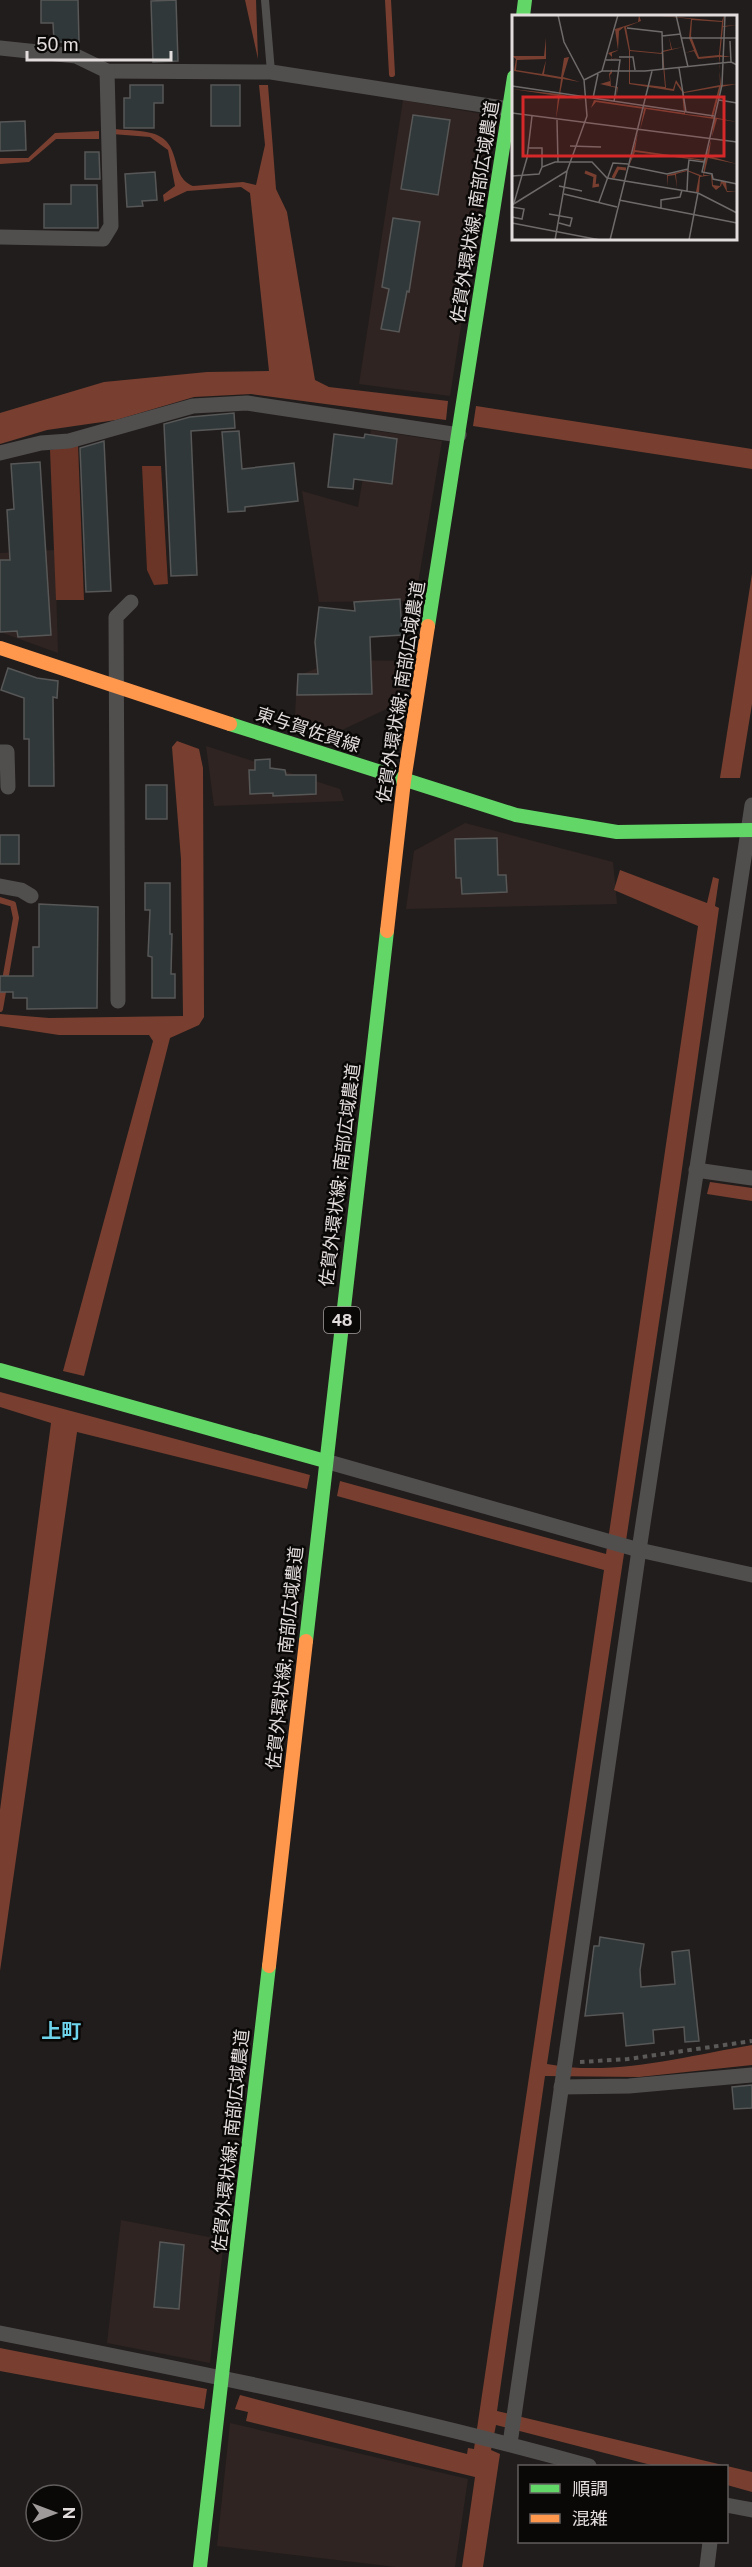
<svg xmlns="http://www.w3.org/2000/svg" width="752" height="2567" viewBox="0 0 752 2567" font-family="'Public Sans','Noto Sans JP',sans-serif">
	<rect width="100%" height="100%" fill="#211d1c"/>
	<g fill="#2f2421">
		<path d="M403 100 494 116 450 396 359 384Z"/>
		<path d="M371 430 442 441 415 601 319 602 302 491 358 507Z"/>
		<path d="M55 550 58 653 0 632V553Z"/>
		<path d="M338 660 408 661 397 704 340 731 295 717 297 676Z"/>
		<path d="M206 746 340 789 344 801 214 806Z"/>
		<path d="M465 823 613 862 617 904 406 909 414 851Z"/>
		<path d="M121 2220 224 2240 210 2363 107 2343Z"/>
		<path d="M230 2423 468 2479 455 2567H396L217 2546Z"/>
	</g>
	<g fill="#6a3426">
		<path d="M78 444 84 600H56L50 450Z"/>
		<path d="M142 466H161L168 584 154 585 147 570Z"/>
	</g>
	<g fill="#783f30">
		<path d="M245 0H256L258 59Z"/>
		<path d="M259 85H268L276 189 287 212 315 380 329 387 448 401 446 420 251 394 194 397 116 420 47 430 0 444V413L104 382 207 372 269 371 250 193 241 187 187 191 164 202 163 195 175 186 168 150 150 137 112 134V129C125 130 139 130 151 133 184 141 168 176 193 186L243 182 256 185 265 145Z"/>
		<path d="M99 131V139H56L29 162 0 164V158H28L55 133Z"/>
		<path d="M476 406 752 449V469L473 426Z"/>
		<path d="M752 574V704L740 778H720Z"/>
		<path d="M177 741 199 749 203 768 204 1017 199 1025 170 1038 84 1376 63 1371 153 1041 149 1035H59L0 1026V1014L49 1018 183 1016 181 859 172 747Z"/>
		<path d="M620 870 707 903 713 877 719 879 715 906 719 908 680 1183 547 2064C613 2077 686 2056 752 2045V2065L639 2077 545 2076 497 2411 752 2472V2492L727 2485 726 2466H655L496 2425 491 2450 500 2454 483 2567H462L475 2477 246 2421 248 2412 235 2409 240 2395 467 2454 468 2448 474 2449 604 1570 337 1496 340 1481 606 1554 698 926 614 890Z"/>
		<path d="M710 1182 752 1188V1201L707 1194Z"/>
		<path d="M0 1392 310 1475 307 1489 77 1432 0 1971V1810L51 1423 0 1407Z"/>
		<path d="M0 2348 207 2389 204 2409 0 2371Z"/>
	</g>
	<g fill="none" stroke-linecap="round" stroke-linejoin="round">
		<g stroke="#783f30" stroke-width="6">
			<path d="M388 0 392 74"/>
			<path d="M0 900 13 904 16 918 0 1009"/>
		</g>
	</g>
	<g fill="#303839" stroke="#575757" stroke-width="1.5">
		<path d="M41 0H78L79 42H54L53 23H41Z"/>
		<path d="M176 0 178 61 153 62 151 1Z"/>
		<path d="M130 85H163V103H154V128H124V98H130Z"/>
		<rect x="211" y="85" width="29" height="41"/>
		<path d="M413 115 450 120 438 195 401 189Z"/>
		<path d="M25 121 26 150 0 151V122Z"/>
		<path d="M85 152H99L100 179H85Z"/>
		<path d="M155 172 157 200 142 201 143 206 127 207 125 174Z"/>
		<path d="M71 185H97L98 228H44V204H71Z"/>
		<path d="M393 218 420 222 409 292 407 291 399 332 381 329 389 289 382 287Z"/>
		<path d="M234 413 235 428 191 431 197 575 171 576 164 424 190 417Z"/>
		<path d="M239 431 242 469 294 463 298 501 245 507V511L228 512 222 432Z"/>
		<path d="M334 434 364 438 365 434 397 439 392 484 354 479 353 489 328 487Z"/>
		<path d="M104 441 111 591 86 592 80 448Z"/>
		<path d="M40 462 51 635 18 637 17 631 0 632V560H10L7 510 14 509 11 464Z"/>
		<path d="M400 599 402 635 370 637 372 694 297 695 298 674H318L315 642 319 607 355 611 354 602Z"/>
		<path d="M8 668 37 678 58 681 57 698 53 697 54 786H29V739H24V698L1 690Z"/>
		<path d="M270 759V768L285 770 286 775H316V794L273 796V793L250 794 249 770H255V760Z"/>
		<rect x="146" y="785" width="21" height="34"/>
		<rect x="0" y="835" width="19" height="29"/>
		<path d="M497 838 498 875H506L507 892 462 894 461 878H456L455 839Z"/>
		<path d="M145 883H170V934H172L171 974H175V998H152V957L148 956 150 910H145Z"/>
		<path d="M39 904 98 907 97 1008 27 1009V998H13V992H0V976H33V947H39Z"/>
		<path d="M600 1937 644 1944 640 1970 641 1987 675 1984 672 1952 689 1950 699 2041 685 2042 684 2027 653 2030 654 2043 626 2046 623 2013 585 2016 594 1946H599Z"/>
		<path d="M752 2085V2108L734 2109 732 2087Z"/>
		<path d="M160 2242 184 2245 179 2309 154 2307Z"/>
	</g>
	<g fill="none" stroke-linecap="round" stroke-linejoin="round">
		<path stroke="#5c5a59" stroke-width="4" stroke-dasharray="4.5 4.5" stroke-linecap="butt" d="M580 2062 628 2059 752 2041"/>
		<path stroke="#514f4e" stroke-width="8" d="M265 0 271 72"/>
		<g stroke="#514f4e" stroke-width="15">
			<path d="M0 48 76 56 107 71 271 72 509 109"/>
			<path d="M0 237 103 239 111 226 107 71"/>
			<path d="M0 453 41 443 69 441 193 406 247 403 459 435"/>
			<path d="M0 752H7L8 787"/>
			<path d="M0 886 21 890 31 896"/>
			<path d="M118 1001 116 617 131 602"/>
			<path d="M696 1170 752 1178"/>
			<path d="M325 1461 639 1550 752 1575"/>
			<path d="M561 2087 629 2086 752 2075"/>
			<path d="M0 2333C197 2372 395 2412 589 2466"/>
			<path d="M511 2437 639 1550 752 805"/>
			<path d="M726 2505 752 2510"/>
			<path d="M707 2567 710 2542"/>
		</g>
		<g stroke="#63d668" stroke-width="14">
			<path d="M523 16 525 0"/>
			<path d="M428 626 514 77"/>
			<path d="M230 724 516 815 617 832 752 830"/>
			<path d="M0 1370 325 1461"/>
			<path d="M306 1641 387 931"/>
			<path d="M200 2567 269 1966"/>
		</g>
		<g stroke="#ff974d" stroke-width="14">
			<path d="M0 648 230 724"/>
			<path d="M387 931 404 781 428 626"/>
			<path d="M269 1966 306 1641"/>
		</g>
	</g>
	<g text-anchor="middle" stroke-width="5" stroke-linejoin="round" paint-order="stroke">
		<rect fill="#0a0707" stroke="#a19d9c" stroke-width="1.5" x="324" y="1307" width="36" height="26" rx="4.5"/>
		<g font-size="16" font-weight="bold" fill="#e2dddc">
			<text x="342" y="1326">48</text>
		</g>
		<g font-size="18" fill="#e2dddc" stroke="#0a0707">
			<text transform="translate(475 212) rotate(-81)" y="6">佐賀外環状線; 南部広域農道</text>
			<text transform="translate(401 692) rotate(-81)" y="6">佐賀外環状線; 南部広域農道</text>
			<text transform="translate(308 730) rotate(18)" y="6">東与賀佐賀線</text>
			<text transform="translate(340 1175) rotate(-83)" y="6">佐賀外環状線; 南部広域農道</text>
			<text transform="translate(285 1658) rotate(-84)" y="6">佐賀外環状線; 南部広域農道</text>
			<text transform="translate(231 2141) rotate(-84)" y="6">佐賀外環状線; 南部広域農道</text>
		</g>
		<g font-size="20" font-weight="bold" fill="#6ed4eb" stroke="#0a0707">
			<text x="61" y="2038">上町</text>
		</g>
	</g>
	<g transform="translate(512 15)">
		<rect width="225" height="225" fill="#211d1c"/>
		<path d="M127 0 129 6 114 12 118 35 149 38 150 36 159 34 157 22 160 34 171 32 151 37 154 73 161 74 164 65 172 77 208 70 207 42 186 44 182 36 173 38 182 35 177 23 179 4 141 0 210 6 212 0 211 11 225 10 211 12 208 40 219 42H208L207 51 209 70 225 69 209 72 201 102 225 107 205 104 200 122 202 104 134 94 128 115 132 94 84 87 79 93 82 85 172 98 170 77 164 68 162 76 117 69V36L112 12 107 16 106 35 105 36 100 38V44L107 43 99 45 100 54V58L98 60 99 71 106 72 104 86 105 73 88 69 98 66 97 59 100 54 99 45 100 42 96 38 106 35 103 14 126 7ZM180 5 210 7 207 40 187 42 179 21ZM118 36 150 39 153 72 118 68ZM207 72 199 102 173 99 172 78ZM34 23V44L5 45 4 55 30 59 34 45 32 59 49 62 52 43 57 42 51 62 68 67 51 64 48 79 72 85 48 81 44 104 46 81 0 74 47 79 49 64 2 56 4 44 0 41H32ZM126 117 123 135 193 145 199 125 197 141 225 149 196 143 192 160H200L201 170 208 171 209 166 214 167 215 176H225L215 177 210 168 209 171 204 175 200 171 199 160 188 162 187 177H184L187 161 175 156 164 159 165 173 163 160 156 161V172L155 160 175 155 191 161 193 146 123 137 117 151Z" fill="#783f30" fill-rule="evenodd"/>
		<path fill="none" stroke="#783f30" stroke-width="3" d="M73 157 83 161 82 171 87 170M101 163 106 153 114 154"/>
		<path fill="none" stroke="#6e6a69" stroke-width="1.5" d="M164 0 176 52M213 0 210 70 190 157 200 159 201 164 225 169M115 13 150 17 151 54M150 21 169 19M170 23H225M218 26 219 47 225 50M107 42H121L123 55M94 45H108L102 87M167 53 174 97M90 56H133L219 47M72 65 90 56 106 0M0 71 202 101M81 83 86 59M207 85 225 88M0 98 225 127M45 105 46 147M58 131 89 132M17 133H30V152M116 151 155 159 176 154 177 145 192 147M0 161 27 159 30 152 43 147H80L95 163 186 178 225 198M47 171 70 176M175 176 176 154M52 179 105 192M107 185 225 208M87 187 101 148 116 149M2 188 15 143 20 101M0 190 55 156 75 101 72 65 52 27 46 0M0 192 12 194 10 204 0 202M149 193V185L168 182 170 175M37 199 60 203 58 211 47 208M0 208 88 225M43 225 55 156M98 225 140 56M177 225 186 178"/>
		<path fill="#d62828" fill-opacity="0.15" stroke="#d62828" stroke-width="3" d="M11 82H212V141H11Z"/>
		<rect width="225" height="225" fill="none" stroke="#e2dddc" stroke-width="3"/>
	</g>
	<rect x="518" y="2465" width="210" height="78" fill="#0a0707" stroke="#605d5c" stroke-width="1.5"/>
	<rect x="530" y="2484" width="30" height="9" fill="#63d668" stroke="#605d5c" stroke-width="1.5"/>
	<text x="572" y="2495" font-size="18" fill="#e2dddc">順調</text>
	<rect x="530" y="2514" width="30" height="9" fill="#ff974d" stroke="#605d5c" stroke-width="1.5"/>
	<text x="572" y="2525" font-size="18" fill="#e2dddc">混雑</text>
	<g transform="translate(54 2513) rotate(90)"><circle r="28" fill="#0a0707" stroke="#605d5c" stroke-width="1.5"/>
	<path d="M0-4.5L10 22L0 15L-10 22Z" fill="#9e9a99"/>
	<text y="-9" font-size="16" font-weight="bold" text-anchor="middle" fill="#e2dddc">N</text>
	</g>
	<path d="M27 51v9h144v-9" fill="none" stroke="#e2dddc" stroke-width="3"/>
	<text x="36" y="51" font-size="18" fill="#e2dddc" stroke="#0a0707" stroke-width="4.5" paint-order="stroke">50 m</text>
</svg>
